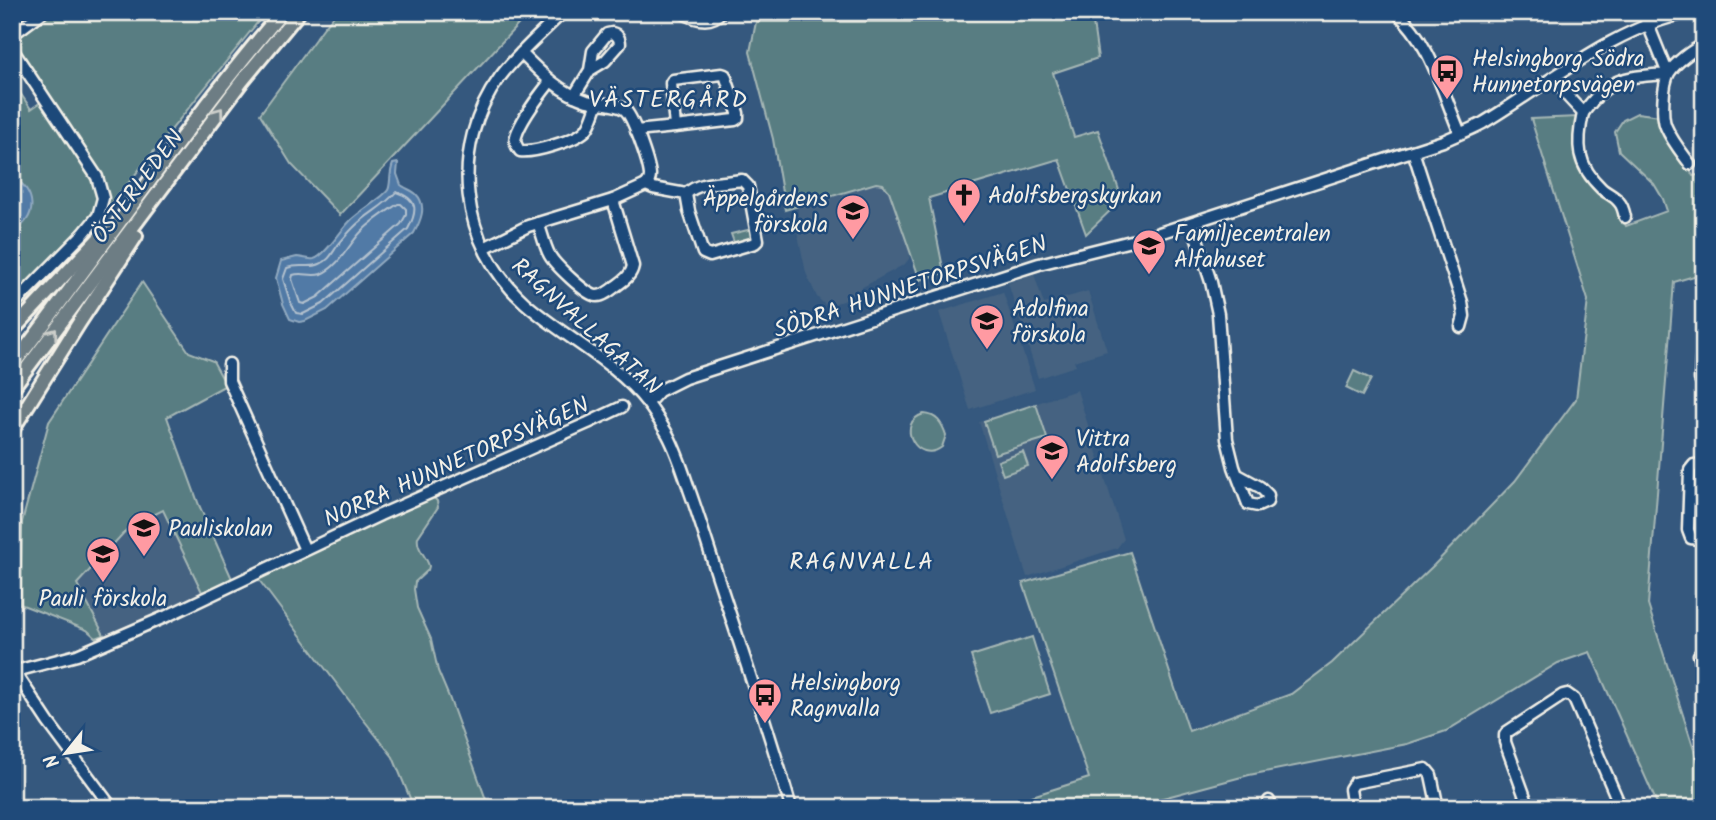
<svg xmlns="http://www.w3.org/2000/svg" width="1716" height="820" viewBox="0 0 1716 820" font-family="Kalam,sans-serif">
	<rect width="100%" height="100%" fill="#35587e"/>
	<filter id="ink" filterUnits="userSpaceOnUse"><feTurbulence type="fractalNoise" baseFrequency=".0143" numOctaves="2"/><feDisplacementMap in="SourceGraphic" scale="14" xChannelSelector="R" yChannelSelector="G"/><feConvolveMatrix kernelMatrix="1 2 1 2 8 2 1 2 1" color-interpolation-filters="sRGB"/></filter>
	<g filter="url(#ink)">
		<g fill="#446281">
			<path d="M876 183 883 184 889 191 910 252 909 259 905 264 861 288 846 300 826 306 817 297 806 273 797 230 798 206Z"/>
			<path d="M1034 274 1044 304 1088 291 1107 351 1074 361 1076 366 1038 378 1008 283Z"/>
			<path d="M1003 292 1035 389 970 410 939 312Z"/>
			<path d="M1077 390 1124 539 1117 548 1027 577 979 422Z"/>
			<path d="M164 510 202 592 151 616 104 635 77 585 129 527Z"/>
		</g>
		<g fill="#587d82" stroke="#a6b7b5" stroke-width="2">
			<path d="M52 12H266L93 227 12 321V81L31 109 48 97C38 84 9 50 20 34 25 26 44 18 52 12Z"/>
			<path d="M337 12H530L340 215 291 164 260 114 324 27Z"/>
			<path d="M947 12H1090L1093 23 1098 58 1053 73 1074 137 1098 130 1120 193 1112 209 1086 234 1059 159 929 198 944 273 920 280 889 191 883 184 876 183 785 210 773 139 750 52 756 22H947Z"/>
			<path d="M1637 113 1660 116 1693 176 1704 174V273L1674 282 1648 605 1704 781V808H1659L1590 652 1558 663 1446 731 1407 744 1249 775 1163 798 1134 808H994L1089 778 1023 583 1130 552 1189 731 1291 694 1332 663 1434 565 1515 481 1576 399 1588 300 1531 119 1578 117 1575 136 1577 158 1600 192 1616 205 1626 226 1667 211 1663 199 1654 184 1619 151 1615 132 1623 120Z"/>
			<path d="M752 229 753 239 735 245 731 234Z"/>
			<path d="M142 282 189 352 213 361 226 385 167 417 199 505 233 581 202 592 163 510 129 527 77 584 104 635 96 638 87 630 20 604 22 522 49 422Z"/>
			<path d="M1354 371 1371 379 1362 396 1346 388Z"/>
			<path d="M1036 404 1047 438 995 454 984 421Z"/>
			<path d="M924 414C937 415 942 423 946 435L942 447C917 466 894 422 924 414Z"/>
			<path d="M1023 452 1028 466 1003 475 998 461Z"/>
			<path d="M432 496 437 501 438 507 418 537C416 549 426 555 429 566L428 570 415 582 414 589 417 608 431 639 438 671 449 697 489 808H414L393 757 363 719 256 576Z"/>
			<path d="M1032 637 1050 694 990 713 971 656Z"/>
		</g>
		<g fill="#517aa6" stroke="#92aac0" stroke-width="2">
			<path d="M398 163 397 174 401 185C405 188 413 191 416 194 428 206 420 222 414 233L327 310 305 321 299 322 290 319 283 304 276 278 281 261C286 260 292 258 297 257 302 257 308 260 314 259 324 257 341 230 350 221 358 212 384 197 388 190 391 185 389 173 393 164Z"/>
			<path d="M12 177C37 190 39 219 12 232Z"/>
		</g>
		<g fill="none" stroke-linecap="round" stroke-linejoin="round">
			<g stroke="#b3c1ce" stroke-width="2">
				<path d="M396 192C418 199 418 210 408 229L323 304 303 314 296 313 290 301 283 279 287 268C300 263 309 269 320 264 330 260 332 253 338 245 343 239 348 233 353 228 366 214 385 206 396 192Z"/>
				<path d="M398 204H401L406 209V215L401 224 318 297 304 304 300 303 292 279 293 275C302 272 312 277 321 274 340 266 348 245 362 231 373 220 386 212 398 204Z"/>
			</g>
			<g stroke="#f4f1e8" stroke-width="15">
				<g id="minor">
					<path d="M563 12C542 33 518 53 500 77 448 148 460 245 525 303 565 338 615 361 648 404 655 413 662 425 668 435 677 452 683 471 689 489 698 514 706 540 714 565 740 646 768 726 791 808"/>
					<path d="M681 12C694 19 710 25 721 12"/>
					<path d="M1396 12C1431 42 1442 92 1460 133"/>
					<path d="M12 35 43 12"/>
					<path d="M12 49 97 177 103 198 98 216 84 233 12 306"/>
					<path d="M1554 77 1569 98 1583 113C1576 145 1577 165 1601 188 1606 193 1615 196 1619 202 1622 205 1624 212 1625 217"/>
					<path d="M550 82C539 96 521 119 516 136 514 142 516 146 520 151 534 153 577 140 586 130 592 123 594 112 598 103"/>
					<path d="M574 96 590 70 605 61 620 44C620 38 617 34 612 33L607 34 593 51 590 70"/>
					<path d="M1583 113C1610 76 1625 77 1668 74L1643 12"/>
					<path d="M636 131 675 127 671 83 673 80 722 74 725 75 738 113V118L735 120 675 127"/>
					<path d="M1413 151 1462 302 1464 316 1461 327"/>
					<path d="M1690 164C1682 153 1672 141 1666 127 1661 116 1663 83 1669 73 1675 63 1693 49 1704 45"/>
					<path d="M646 185 653 188 686 194 689 211 703 253 710 256 755 243 758 240 748 186 742 180C723 183 699 181 686 194"/>
					<path d="M538 223C542 233 544 244 549 254 553 263 587 296 597 296 604 296 611 290 616 286 624 280 631 276 633 266L613 200"/>
					<path d="M1192 223 1211 282 1218 314 1227 439 1234 467 1248 504 1258 506 1267 502 1268 495 1260 487 1238 475"/>
					<path d="M484 248 528 226 613 200 646 185C649 181 650 180 650 175 649 164 633 115 624 109 614 103 598 104 587 101 559 92 541 73 521 53"/>
					<path d="M1704 317 1700 379 1704 386"/>
					<path d="M229 364V381L305 550"/>
					<path d="M648 403 659 391 685 378 1039 264 1147 237 1443 141C1456 135 1470 130 1483 123 1550 83 1613 27 1692 12"/>
					<path d="M1704 464 1694 465 1690 470 1688 530 1691 538 1704 540"/>
					<path d="M1704 650 1699 655 1704 670"/>
					<path d="M13 669 48 722 112 808"/>
					<path d="M12 672 77 655 167 616 380 515 588 423 622 407"/>
					<path d="M1269 801 1270 808"/>
					<path d="M1353 808 1350 789 1354 783 1426 769 1431 775 1438 808"/>
					<path d="M1529 808 1505 742V735L1507 732 1563 695 1567 694 1574 699 1621 808"/>
				</g>
			</g>
			<g stroke="#f4f1e8" stroke-width="18">
				<g id="major">
					<path d="M12 331 102 235"/>
					<path d="M12 366C103 249 185 125 282 12"/>
					<path d="M12 388 242 81 299 12"/>
					<path d="M12 430 79 323 136 236"/>
				</g>
			</g>
			<use href="#minor" stroke="#1f4a7a" stroke-width="10"/>
			<use href="#major" stroke="#6d7d84" stroke-width="12"/>
		</g>
		<defs><path id="oneway-chevron" d="M-2-3.5L2.5 0L-2 3.5" fill="none" stroke-width="1.6" stroke-linecap="round" stroke-linejoin="round" transform="scale(1.75)"/></defs>
		<g stroke="#ccceca">
			<use href="#oneway-chevron" transform="translate(219 112) rotate(-53)"/>
			<use href="#oneway-chevron" transform="translate(53 333) rotate(-53)"/>
		</g>
	</g>
	<defs>
		<g id="bus-pin" transform="scale(1.75)"><path d="M0 17L-7.5 6A9.5 9.5 0 1 1 7.5 6Z" fill="#ff9aa2" stroke="#1f4a7a"/><path d="M-5-6H5V4H4V6H2V4H-2V6H-4V4H-5ZM-3.5-4V0h7V-4ZM-3.5 1.2v1.5H-2V1.2ZM2 1.2v1.5H3.5V1.2Z" fill="#111"/></g>
		<g id="church-pin" transform="scale(1.75)"><path d="M0 17L-7.5 6A9.5 9.5 0 1 1 7.5 6Z" fill="#ff9aa2" stroke="#1f4a7a"/><path d="M-1.2-6h2.4v3.5h3.3v2.4h-3.3V6h-2.4V-.1h-3.3v-2.4h3.3Z" fill="#111"/></g>
		<g id="school-pin" transform="scale(1.75)"><path d="M0 17L-7.5 6A9.5 9.5 0 1 1 7.5 6Z" fill="#ff9aa2" stroke="#1f4a7a"/><path d="M0-5L7-2L0 1L-7-2ZM-4 1L0 2.5L4 1V4Q0 6-4 4Z" fill="#111"/></g>
	</defs>
	<g fill-rule="evenodd">
		<use href="#bus-pin" x="1447" y="71"/>
		<use href="#church-pin" x="964" y="195"/>
		<use href="#school-pin" x="853" y="211"/>
		<use href="#school-pin" x="1149" y="246"/>
		<use href="#school-pin" x="987" y="321"/>
		<use href="#school-pin" x="1052" y="451"/>
		<use href="#school-pin" x="144" y="528"/>
		<use href="#school-pin" x="103" y="554"/>
		<use href="#bus-pin" x="765" y="695"/>
	</g>
	<g text-anchor="middle" stroke-width="5" stroke-linejoin="round" paint-order="stroke">
		<g font-size="23" fill="#f4f1e8" stroke="#1f4a7a" text-anchor="start">
			<text x="1472" y="66">Helsingborg Södra<tspan x="1472" dy="26">Hunnetorpsvägen</tspan></text>
			<text x="988" y="203">Adolfsbergskyrkan</text>
			<text x="828" y="206" text-anchor="end">Äppelgårdens<tspan x="828" dy="26">förskola</tspan></text>
			<text x="1174" y="241">Familjecentralen<tspan x="1174" dy="26">Alfahuset</tspan></text>
			<text x="1012" y="316">Adolfina<tspan x="1012" dy="26">förskola</tspan></text>
			<text x="1076" y="446">Vittra<tspan x="1076" dy="26">Adolfsberg</tspan></text>
			<text x="168" y="536">Pauliskolan</text>
			<text x="103" y="606" text-anchor="middle">Pauli förskola</text>
			<text x="790" y="690">Helsingborg<tspan x="790" dy="26">Ragnvalla</tspan></text>
		</g>
		<g font-size="23" fill="#f4f1e8" stroke="#1f4a7a">
			<text transform="translate(137 186) rotate(-53)" y="8">ÖSTERLEDEN</text>
			<text transform="translate(910 286) rotate(-18)" y="8">SÖDRA HUNNETORPSVÄGEN</text>
			<text transform="translate(587 326) rotate(42)" y="8">RAGNVALLAGATAN</text>
			<text transform="translate(456 461) rotate(-24)" y="8">NORRA HUNNETORPSVÄGEN</text>
		</g>
		<g font-size="24" letter-spacing="2" fill="#f4f1e8" stroke="#1f4a7a">
			<text x="669" y="107">VÄSTERGÅRD</text>
			<text x="862" y="569">RAGNVALLA</text>
		</g>
	</g>
	<rect width="1716" height="820" fill="none" stroke="#1f4a7a" stroke-width="42"/>
	<rect x="21" y="21" width="1674" height="778" fill="none" stroke="#f4f1e8" stroke-width="2.5" filter="url(#ink)"/>
	<g transform="translate(66 753) rotate(240)" stroke="#1f4a7a" stroke-width="5" paint-order="stroke">
	<path d="M0-5L12 26L0 18L-12 26Z" fill="#f4f1e8"/>
	<text y="-10" font-size="19" font-weight="bold" text-anchor="middle" fill="#f4f1e8">N</text>
	</g>
</svg>
